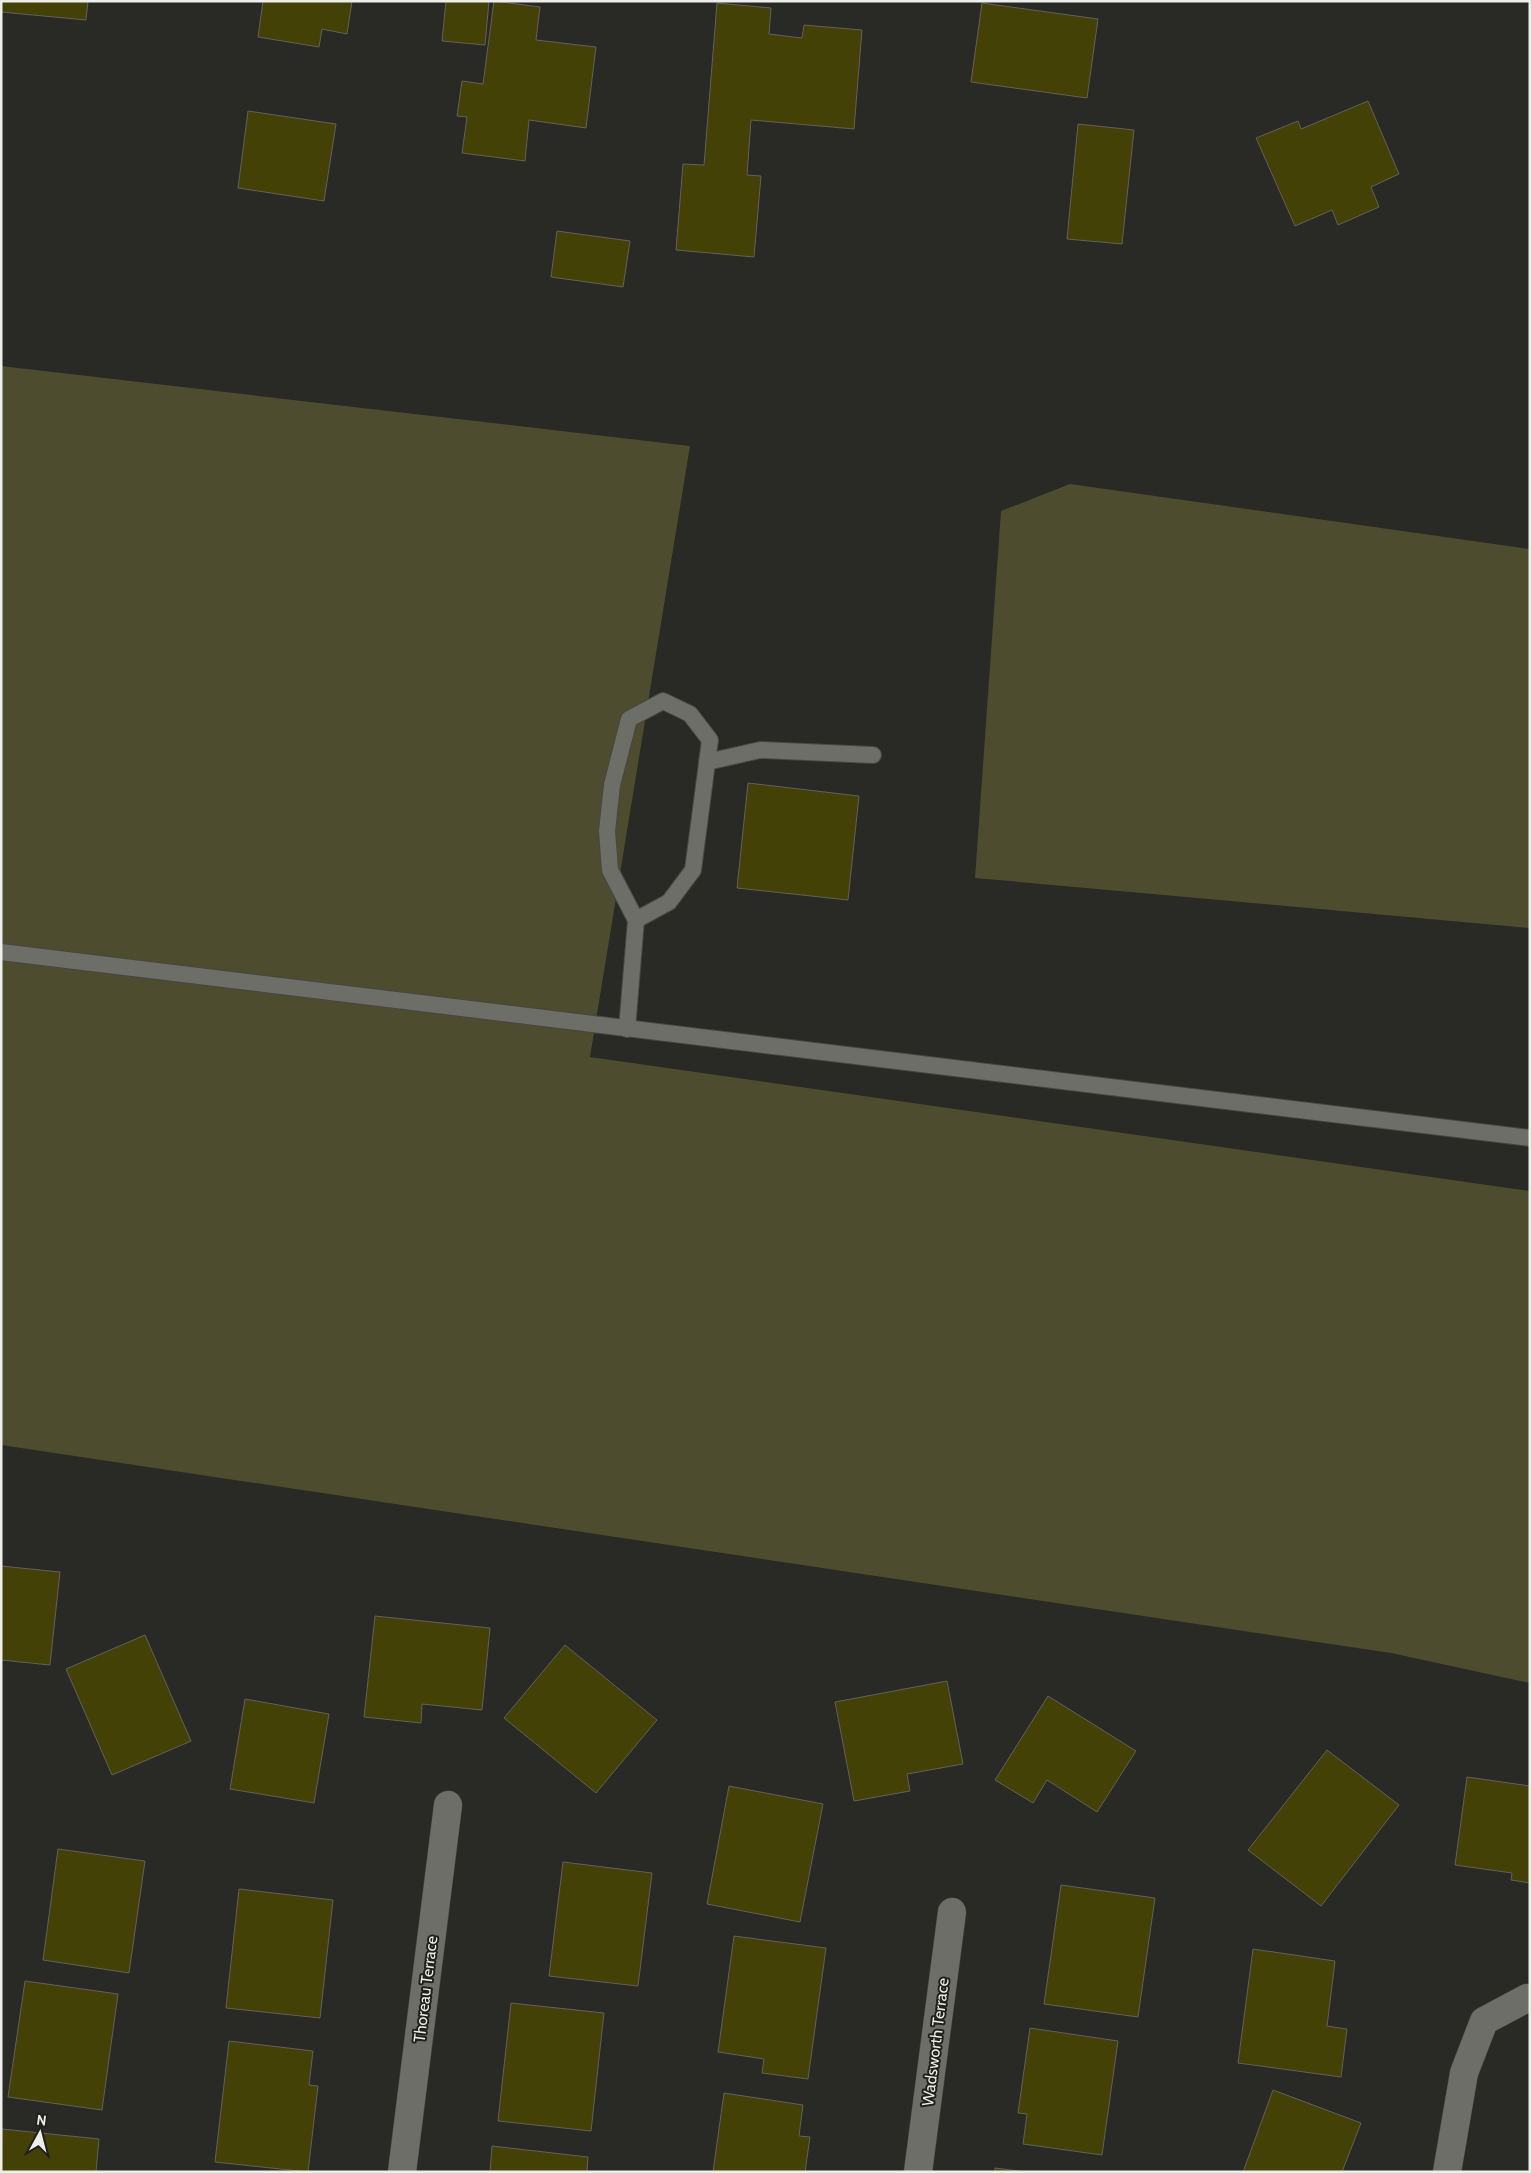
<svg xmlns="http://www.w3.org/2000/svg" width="1531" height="2173" viewBox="0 0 1531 2173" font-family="Cabin,sans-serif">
	<rect width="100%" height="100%" fill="#292925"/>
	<g fill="#4d4c2f">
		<path d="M1 366 690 446 590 1057 1530 1191V1683L1391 1653 1 1445Z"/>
		<path d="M1070 484 1530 549V928L975 878 1001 511Z"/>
	</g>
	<g fill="#444107" stroke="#61615c">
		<path d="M1 1H88L86 20 1 12Z"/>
		<path d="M263 1H352L347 34 322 29 319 47 258 37Z"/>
		<path d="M446 1H489L485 45 442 41Z"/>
		<path d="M494 1 540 7 536 40 596 47 586 128 529 120 525 161 462 153 467 117 457 116 462 81 483 84Z"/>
		<path d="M717 3 771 8 769 34 802 38 804 25 862 30 854 129 751 120 747 175 761 176 754 257 676 250 683 164 704 165Z"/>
		<path d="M982 3 1098 19 1087 98 971 82Z"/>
		<path d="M1368 101 1399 174 1371 187 1379 207 1338 225 1332 210 1295 226 1256 138 1298 121 1301 129Z"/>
		<path d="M248 111 336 124 324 201 238 188Z"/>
		<path d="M1078 124 1134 130 1122 244 1067 239Z"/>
		<path d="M557 231 630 241 623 287 551 277Z"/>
		<path d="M748 783 859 796 848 900 737 888Z"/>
		<path d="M1 1566 60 1572 50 1665 1 1660Z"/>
		<path d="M375 1616 490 1628 482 1710 422 1704 421 1723 364 1717Z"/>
		<path d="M145 1635 191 1741 112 1775 66 1669Z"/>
		<path d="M565 1645 657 1720 596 1793 504 1718Z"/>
		<path d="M947 1681 963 1764 907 1774 910 1791 854 1801 835 1702Z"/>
		<path d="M1048 1696 1136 1751 1097 1812 1047 1780 1033 1803 995 1780Z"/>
		<path d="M245 1699 329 1714 314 1803 230 1789Z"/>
		<path d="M1327 1750 1399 1805 1321 1906 1248 1850Z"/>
		<path d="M1467 1777 1530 1786V1883L1511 1880 1512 1873 1455 1865Z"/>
		<path d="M729 1786 823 1804 800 1922 707 1904Z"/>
		<path d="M58 1849 145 1861 129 1973 43 1960Z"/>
		<path d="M563 1862 652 1873 638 1986 549 1976Z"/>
		<path d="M1061 1885 1155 1898 1138 2017 1044 2004Z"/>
		<path d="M239 1889 333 1900 320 2018 226 2008Z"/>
		<path d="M734 1936 826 1948 808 2079 762 2073 764 2059 718 2052Z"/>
		<path d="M1253 1949 1335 1961 1327 2026 1347 2029 1341 2077 1238 2063Z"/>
		<path d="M25 1981 118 1994 102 2110 8 2097Z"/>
		<path d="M511 2003 604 2013 591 2131 498 2121Z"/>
		<path d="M1030 2028 1118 2041 1102 2155 1023 2144 1027 2114 1018 2113Z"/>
		<path d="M229 2041 313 2051 309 2085 318 2086 308 2172 215 2162Z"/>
		<path d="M1273 2090 1361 2123 1342 2172H1243Z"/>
		<path d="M724 2093 803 2105 799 2136 810 2137 805 2172H713Z"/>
		<path d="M2 2129 99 2139 96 2172H1Z"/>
		<path d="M492 2146 588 2157 587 2172H490Z"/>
		<path d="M995 2168 1026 2172H995Z"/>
	</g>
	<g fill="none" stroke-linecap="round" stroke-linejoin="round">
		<g stroke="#474743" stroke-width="18">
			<g id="service">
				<path d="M707 762 760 750 873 755"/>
				<path d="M1 952 1530 1138"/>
				<path d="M627 1029 636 920 669 902 693 870 710 740 690 714 663 701 629 719 612 785 607 831 610 870 636 920"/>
			</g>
		</g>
		<g stroke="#474743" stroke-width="29">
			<g id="minor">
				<path d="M402 2172 448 1805"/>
				<path d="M918 2172 952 1912"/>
				<path d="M1447 2172 1464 2073 1484 2021 1527 1998H1530"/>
			</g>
		</g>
		<use href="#service" stroke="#6e6e69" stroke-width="16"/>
		<use href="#minor" stroke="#6e6e69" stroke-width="28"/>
	</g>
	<g text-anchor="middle" stroke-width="4" stroke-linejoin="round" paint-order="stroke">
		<g font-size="16" fill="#eeeeeb" stroke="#20201c">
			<text transform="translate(425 1989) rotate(-83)" y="6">Thoreau Terrace</text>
			<text transform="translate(935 2042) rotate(-83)" y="6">Wadsworth Terrace</text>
		</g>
	</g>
	<rect width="1531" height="2173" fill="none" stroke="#eeeeeb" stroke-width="5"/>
	<g transform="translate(40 2133) rotate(7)" stroke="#20201c" stroke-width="4" paint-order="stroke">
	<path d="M0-4L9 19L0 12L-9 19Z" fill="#eeeeeb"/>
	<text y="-8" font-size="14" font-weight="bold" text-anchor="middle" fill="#eeeeeb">N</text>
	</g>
</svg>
